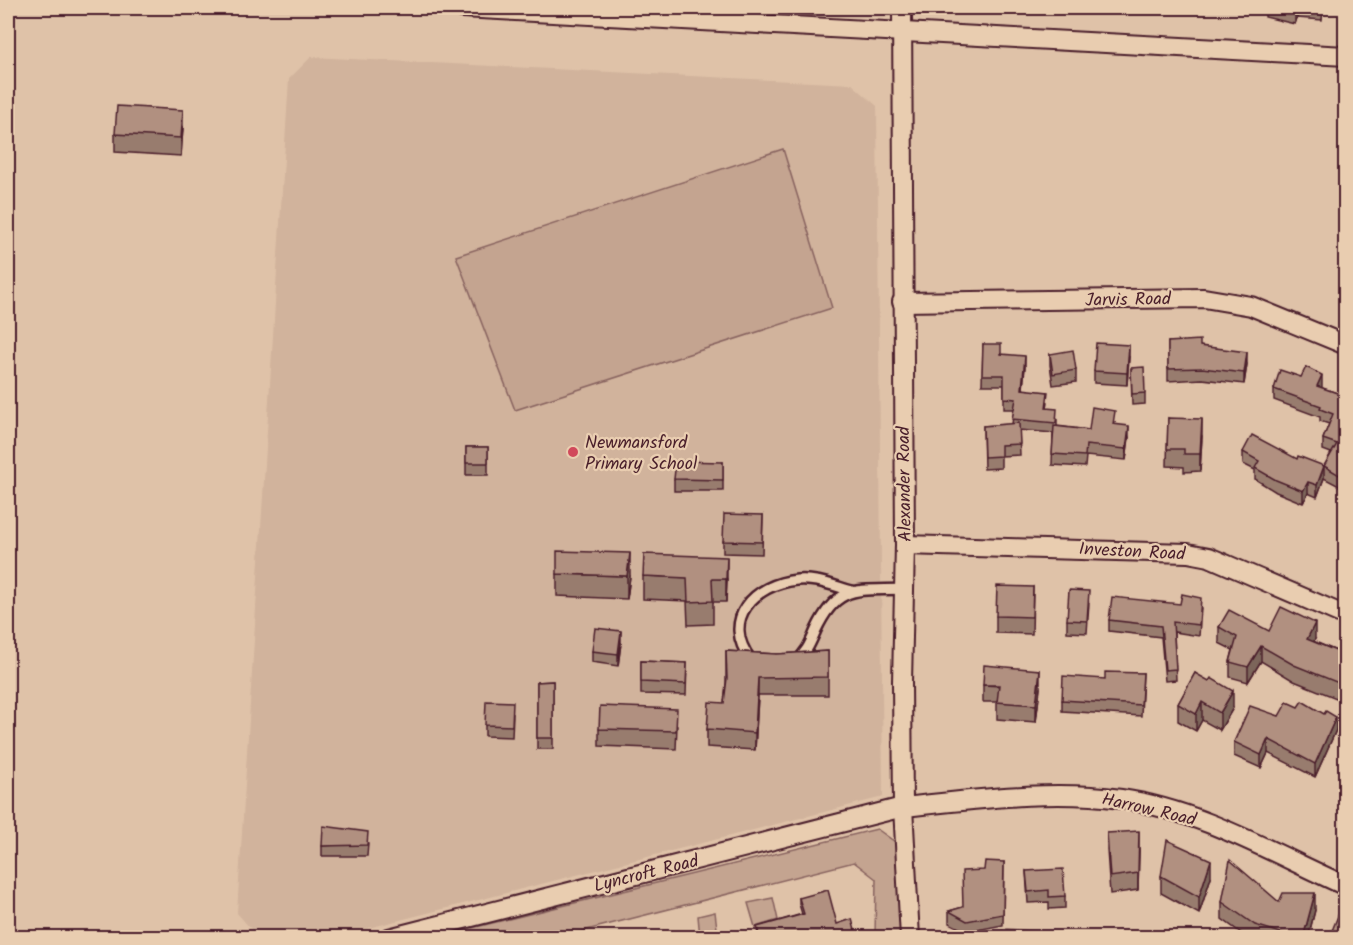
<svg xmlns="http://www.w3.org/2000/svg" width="1353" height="945" viewBox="0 0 1353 945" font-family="Kalam,sans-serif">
	<rect width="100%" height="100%" fill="#dfc2a8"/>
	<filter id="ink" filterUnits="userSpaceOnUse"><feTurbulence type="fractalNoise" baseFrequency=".0167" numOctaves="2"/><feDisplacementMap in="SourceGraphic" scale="12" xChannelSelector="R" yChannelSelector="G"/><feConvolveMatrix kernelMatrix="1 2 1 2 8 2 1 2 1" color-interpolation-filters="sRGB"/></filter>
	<g filter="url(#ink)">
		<path fill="#d1b39c" d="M311 57 852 84 877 106 883 797 333 937H258L237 913 289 79Z"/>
		<g fill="#c4a490" stroke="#87625e" stroke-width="1.5">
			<path d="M783 149 832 308 515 410 456 256Z"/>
			<path d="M877 829 895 842 901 937H875L876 879 854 862 559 937 431 938Z"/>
			<path d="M773 898 778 920 755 927 748 903Z"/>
			<path d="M715 912 718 937H700L698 916Z"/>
			<path d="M1007 929 1105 937H1009Z"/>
		</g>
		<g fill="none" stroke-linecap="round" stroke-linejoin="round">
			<g stroke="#4a1f2b" stroke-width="14">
				<g id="lane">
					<path d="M751 660C720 620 754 584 797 580 816 578 834 586 852 591"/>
					<path d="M796 661C807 653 811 641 816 630 838 583 858 591 904 589"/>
				</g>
			</g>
			<g stroke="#4a1f2b" stroke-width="22">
				<g id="street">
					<path d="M462 8 1346 56"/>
					<path d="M902 8 905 545 902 682 903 807 910 938"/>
					<path d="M902 302 1204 298 1251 306 1346 345"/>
					<path d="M905 545 1188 553 1209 557 1346 616"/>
					<path d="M389 938 903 807C974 800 1050 789 1121 799 1200 810 1274 854 1346 886"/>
				</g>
			</g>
			<use href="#lane" stroke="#e9cdb0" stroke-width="9"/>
			<use href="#street" stroke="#e9cdb0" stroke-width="18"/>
		</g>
		<g fill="#987c6e" stroke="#4a1f2b" stroke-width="1.5">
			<path d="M1265 8H1323L1322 20 1297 18 1295 24 1265 17Z"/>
			<path d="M183 127 181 156 115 152V134Z"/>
			<path d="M1168 342 1200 346 1247 364 1244 384 1202 379 1168 381Z"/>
			<path d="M983 344 1025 366 1023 389 1048 402 1047 408 1057 419V426L1089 430 1115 422 1114 425 1129 437 1126 460 1086 456 1085 467 1052 465 1053 433 1019 430 1020 455 1001 456V468L984 469 983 426 1012 424 1014 409H1004V385H982Z"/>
			<path d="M1050 354 1076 370V382L1053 385 1050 365Z"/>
			<path d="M1129 357 1127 385 1094 383V371Z"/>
			<path d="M1131 368 1145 393V404L1132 405Z"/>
			<path d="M1322 388 1340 394 1343 389 1341 487 1324 478 1317 497 1308 493 1303 503 1276 492 1255 479V470L1243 464V452L1297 459 1324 466 1331 453 1323 450V439L1329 424 1320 421V417L1274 400V389Z"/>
			<path d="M1168 418 1202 436 1200 471 1184 472V467L1167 466Z"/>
			<rect x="466" y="447" width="22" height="28"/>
			<path d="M723 462V491H674V479Z"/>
			<path d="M763 515 762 554 723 553V541Z"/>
			<path d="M557 574 630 576 627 599 557 596Z"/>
			<path d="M643 576 727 579 726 602H713V624L688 625 687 601 643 599Z"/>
			<path d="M1033 587 1032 634 996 633V616Z"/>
			<path d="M1089 603 1087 633 1067 632V620Z"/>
			<path d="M1201 608 1199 636 1174 632 1176 680 1165 681 1161 637 1109 631V620Z"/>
			<path d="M1219 627 1269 631 1315 639 1313 641 1346 655V702L1294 681 1261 661 1248 682 1230 677V662L1233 650 1219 643Z"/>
			<path d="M621 643 618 666 592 662V651Z"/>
			<path d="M726 651 777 654 828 651V695H758L755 750 707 747V729L724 703 726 683Z"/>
			<path d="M641 661 687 663 686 695 641 694Z"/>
			<path d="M1143 673 1141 716 1062 711V700L1105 679Z"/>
			<path d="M1195 673 1233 708 1220 730 1202 720 1196 731 1178 721V704Z"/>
			<path d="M553 681V749H537V682Z"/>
			<path d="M983 685 1040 688 1036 722 997 719V702H983Z"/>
			<path d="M513 714 512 737 485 736V725Z"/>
			<path d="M1279 716 1336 730 1315 777 1268 753 1261 768 1234 756V742Z"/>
			<path d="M677 726 676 749 599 746V729Z"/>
			<path d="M1107 833 1139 849 1138 890 1110 894 1107 850Z"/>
			<path d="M368 843 367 856H322V846Z"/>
			<path d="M1004 862 1003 925 967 932 949 923V911L963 907 984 870Z"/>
			<path d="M1026 871 1065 896V908L1049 909V902L1028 903Z"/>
			<path d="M1161 876 1211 877 1199 914 1161 893Z"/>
			<path d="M799 898 837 924 857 938H758L757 927 802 914 799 904Z"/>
			<path d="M1222 902H1279L1315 910 1308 938H1248L1222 919Z"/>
		</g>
		<g fill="#7c655a" stroke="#4a1f2b" stroke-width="1.5">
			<path d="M1295 8H1297V18L1295 24Z"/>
			<path d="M183 110V127L181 156V138Z"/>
			<path d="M1129 345V357L1127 385V373Z"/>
			<path d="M1247 352V364L1244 384V373Z"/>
			<path d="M1025 356V366L1022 399V389Z"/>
			<path d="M1322 375V387L1317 397V386Z"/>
			<path d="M1202 419V436L1200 471V454Z"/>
			<path d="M1129 426V437L1126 460V449Z"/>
			<path d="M1346 465V477L1341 487V476Z"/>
			<path d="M1324 466V478L1317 497V485Z"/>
			<path d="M1308 482V493L1303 503V491Z"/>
			<path d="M630 553V576L627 599V576Z"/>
			<path d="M727 557V579L726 602V579Z"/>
			<path d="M1315 623V639L1307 654V639Z"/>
			<path d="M621 631V643L618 666V654Z"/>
			<path d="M1261 646V661L1248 682V667Z"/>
			<path d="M1040 670V688L1036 722V705Z"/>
			<path d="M758 678V695L755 750V733Z"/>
			<path d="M1233 691V708L1220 730V713Z"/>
			<path d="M1202 702V720L1196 731V714Z"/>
			<path d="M1336 717V730L1315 777V764Z"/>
			<path d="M1268 739V753L1261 768V755Z"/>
			<path d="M1139 831V849L1138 890V873Z"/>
			<path d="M1211 860V877L1199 914V897Z"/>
			<path d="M1315 893V910L1308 938H1303Z"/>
		</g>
		<g fill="#b19080" stroke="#4a1f2b" stroke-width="1.5">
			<path d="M117 106 183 110 181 138 115 134Z"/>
			<path d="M1200 340V346L1247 352 1244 373 1202 368 1168 369V342Z"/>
			<path d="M1096 343 1129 345 1127 373 1094 371Z"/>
			<path d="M983 344H1001V354L1025 356 1022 389 1048 392 1046 408 1057 409 1056 423 1012 419 1016 399 1004 398V375H982Z"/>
			<path d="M1073 350 1076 370 1053 374 1050 354Z"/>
			<path d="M1144 367 1145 393 1132 394 1131 368Z"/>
			<path d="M1306 367 1322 375 1317 386 1340 394 1343 389 1346 390V465L1341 476 1324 466 1337 444 1323 439 1333 414 1320 409 1321 406 1274 389 1280 370 1301 377Z"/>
			<path d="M1092 407 1115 411 1113 424 1129 426 1126 449 1086 445 1085 456 1052 454 1054 426 1089 430Z"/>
			<path d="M1168 418 1202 419 1200 454H1184V449H1167Z"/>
			<path d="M1019 423 1020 444 1001 445V456L984 457 983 426Z"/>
			<path d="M1252 435 1297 459 1298 456 1324 466 1317 485 1308 482 1303 491 1276 480 1255 468 1259 461 1243 452Z"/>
			<rect x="466" y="447" width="22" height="16"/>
			<path d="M676 461 723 462V480L674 479Z"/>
			<path d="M724 514 763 515 762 542 723 541Z"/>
			<path d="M557 551 630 553 627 576 557 574Z"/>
			<path d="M644 554 727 557 726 579H712L713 601 688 602 687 578 643 576Z"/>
			<path d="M997 586 1033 587 1032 617 996 616Z"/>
			<path d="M1069 590 1089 591 1087 621 1067 620Z"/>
			<path d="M1182 594 1201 598 1199 625 1173 622 1176 669 1165 670 1161 626 1109 620 1112 597 1180 604Z"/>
			<path d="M1281 607 1315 623 1307 639 1346 655V686L1294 665 1261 646 1248 667 1230 662 1237 637 1219 627 1229 610 1269 631Z"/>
			<path d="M595 628 621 631 618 654 592 651Z"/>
			<path d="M726 651 777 654 828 651V677L758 678 755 733 707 729 709 702 724 703 727 678Z"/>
			<path d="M641 661 687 663 686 684 641 682Z"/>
			<path d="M984 665 1040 670 1036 705 997 702 999 685H983Z"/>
			<path d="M1105 672 1143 673 1141 705 1062 700 1063 676 1105 679Z"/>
			<path d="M1195 673 1209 681 1211 678 1233 691 1220 713 1202 702 1196 714 1178 704Z"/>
			<path d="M553 681V738H537V682Z"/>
			<path d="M486 701 513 702 512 726 485 725Z"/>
			<path d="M1302 701 1324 714 1326 711 1336 717 1315 764 1268 739 1261 755 1234 742 1250 706 1279 716 1287 702 1298 707Z"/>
			<path d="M600 706 677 709 676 731 599 729Z"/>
			<path d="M323 826 368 832 367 845 322 846Z"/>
			<path d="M1139 831 1138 873 1110 877 1107 833Z"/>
			<path d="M1167 840 1211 860 1199 897 1161 876Z"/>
			<path d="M1230 860 1279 902 1283 893H1315L1303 938H1298L1255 925 1222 902Z"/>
			<path d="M985 861 1004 862 1003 914 967 921 949 911 963 907 962 871 984 870Z"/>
			<path d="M1063 869 1065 896 1049 897V890L1028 892 1026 871Z"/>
			<path d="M828 890 837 924 852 919 857 938H760L757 927 804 914 799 898Z"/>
			<path d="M1340 911 1346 913V938H1329Z"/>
			<path d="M1003 931 1005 938H974Z"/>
		</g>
	</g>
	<circle fill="#d1495b" stroke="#e9cdb0" stroke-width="2" cx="573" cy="452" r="6"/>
	<g text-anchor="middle" stroke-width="4.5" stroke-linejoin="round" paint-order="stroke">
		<g font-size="18" fill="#4a1f2b" stroke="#e9cdb0">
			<text transform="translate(1128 299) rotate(-1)" y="6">Jarvis Road</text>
			<text transform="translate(904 484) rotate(-91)" y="6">Alexander Road</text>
			<text transform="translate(1132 551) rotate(3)" y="6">Investon Road</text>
			<text transform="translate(1149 809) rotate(13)" y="6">Harrow Road</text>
			<text transform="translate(646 873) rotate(-14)" y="6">Lyncroft Road</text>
		</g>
		<g font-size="18" fill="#4a1f2b" stroke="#e9cdb0" text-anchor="start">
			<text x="585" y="448">Newmansford<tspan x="585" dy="21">Primary School</tspan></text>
		</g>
	</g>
	<rect width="1353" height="945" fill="none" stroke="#e9cdb0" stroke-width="30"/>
	<rect x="15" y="15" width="1323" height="915" fill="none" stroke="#4a1f2b" stroke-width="2" filter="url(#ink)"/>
</svg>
